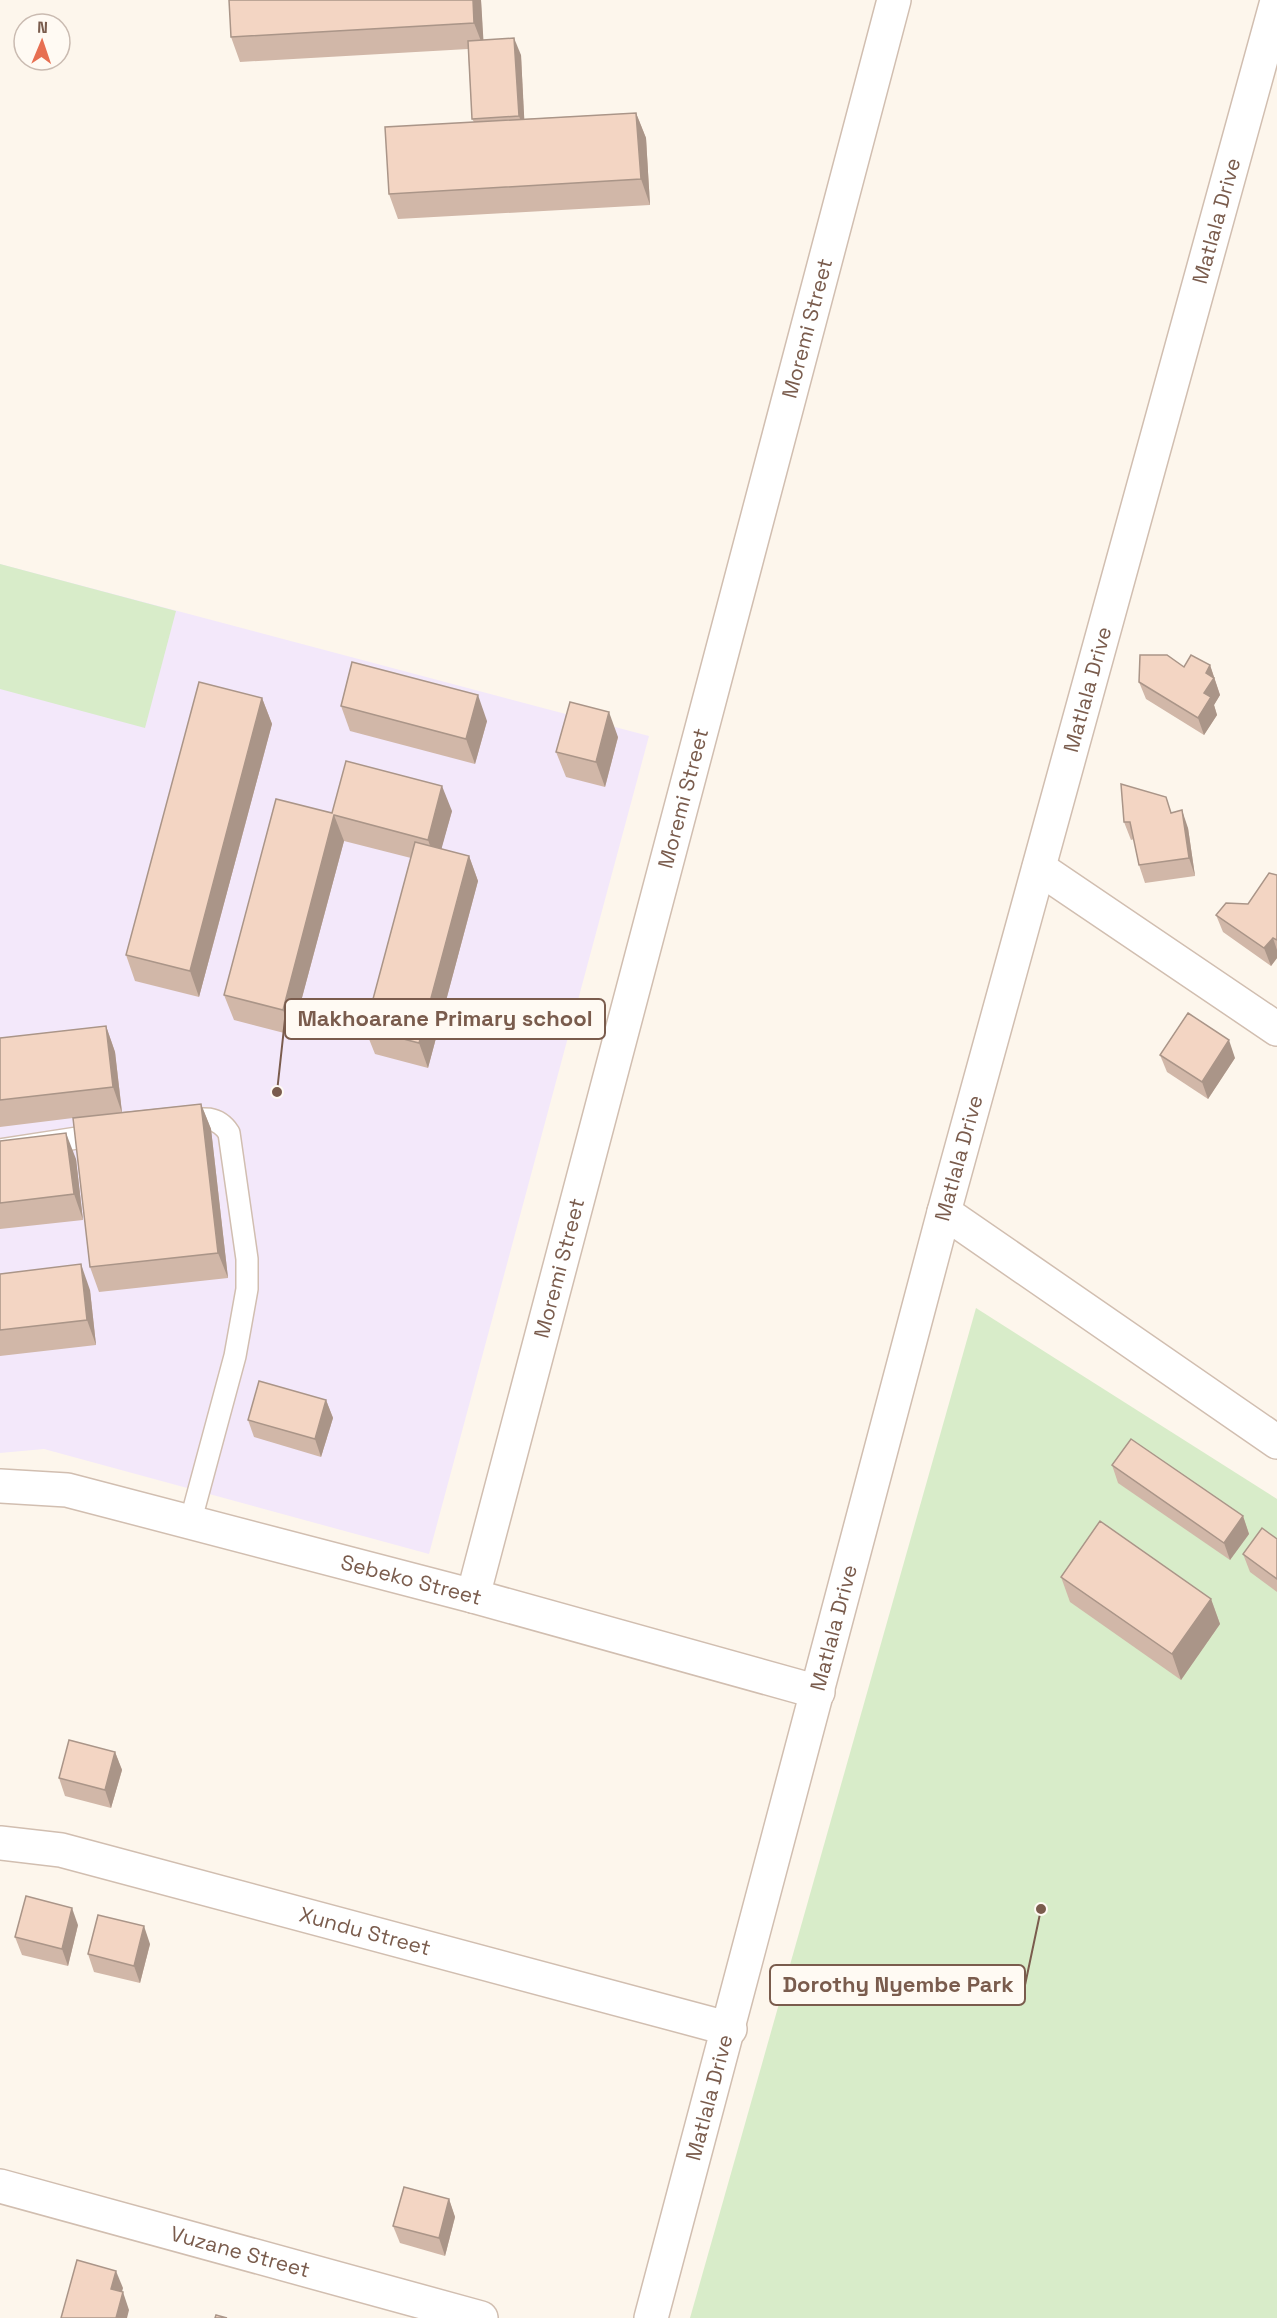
<svg xmlns="http://www.w3.org/2000/svg" width="1277" height="2318" viewBox="0 0 1277 2318" font-family="'Space Grotesk',sans-serif">
	<rect width="100%" height="100%" fill="#fdf6ec"/>
	<path fill="#f3e8fa" d="M0 564 649 736 429 1554 44 1449 0 1453Z"/>
	<g fill="#d8ecc9">
		<path d="M0 564 176 611 145 728 0 689Z"/>
		<path d="M976 1308 1277 1499V2318H690Z"/>
	</g>
	<g fill="none" stroke-linecap="round" stroke-linejoin="round">
		<g stroke="#d1beb0" stroke-width="24">
			<g id="lane">
				<path d="M178 1122C198 1119 216 1113 229 1133L247 1259V1289L235 1356 190 1523"/>
				<path d="M0 1150 103 1134"/>
			</g>
		</g>
		<g stroke="#d1beb0" stroke-width="36">
			<g id="street">
				<path d="M1039 868 1277 1029"/>
				<path d="M944 1212 1277 1442"/>
				<path id="s1" d="M0 1486 67 1490 473 1596 818 1692"/>
				<path id="s2" d="M473 1596 894 0"/>
				<path id="s3" d="M0 1843 61 1850 730 2029"/>
				<path id="s4" d="M0 2186 481 2318"/>
				<path id="s5" d="M651 2318 944 1212 1277 1"/>
			</g>
		</g>
		<use href="#lane" stroke="#fff" stroke-width="21"/>
		<use href="#street" stroke="#fff" stroke-width="33"/>
	</g>
	<g fill="#d1b7a8">
		<path d="M229 0H481L483 40 521 55 524 119 636 113 646 138 650 205 398 219 389 194 474 122 472 119 468 49 240 62 231 37Z"/>
		<path d="M1210 665 1220 695 1214 705 1217 715 1204 735 1146 699 1139 682 1184 667Z"/>
		<path d="M262 698 272 724 199 997 135 981 126 955Z"/>
		<path d="M341 706 487 721 475 764 350 731Z"/>
		<path d="M618 737 605 787 566 777 556 752Z"/>
		<path d="M452 811 441 849 469 856 478 881 428 1068 375 1054 365 1029 411 858 344 841 292 1035 234 1020 224 995 332 813Z"/>
		<path d="M1172 813 1188 828 1195 876 1145 883 1139 865 1134 839 1131 840 1124 822Z"/>
		<path d="M1277 875V958L1271 966 1223 932 1216 915 1248 904Z"/>
		<path d="M106 1026 115 1052 122 1112 201 1104 211 1129 228 1278 99 1292 90 1267 73 1118 0 1127V1038Z"/>
		<path d="M1160 1055 1235 1058 1208 1099 1167 1072Z"/>
		<path d="M0 1141 76 1159 83 1220 0 1229Z"/>
		<path d="M0 1274 90 1290 96 1345 0 1356Z"/>
		<path d="M326 1400 333 1418 321 1457 254 1437 248 1420Z"/>
		<path d="M1112 1465 1243 1516 1249 1534 1230 1560 1118 1483Z"/>
		<path d="M1277 1539V1592L1250 1572 1243 1554Z"/>
		<path d="M1061 1577 1211 1599 1220 1624 1181 1680 1070 1602Z"/>
		<path d="M115 1752 122 1770 111 1808 65 1796 59 1778Z"/>
		<path d="M78 1925 68 1966 22 1955 15 1937Z"/>
		<path d="M150 1944 140 1983 94 1972 88 1954Z"/>
		<path d="M449 2199 455 2217 445 2256 400 2243 393 2226Z"/>
	</g>
	<g fill="#aa9588">
		<path d="M473 0H481L484 49 474 23Z"/>
		<path d="M514 38 521 55 525 133 519 116Z"/>
		<path d="M636 113 646 138 650 205 641 179Z"/>
		<path d="M1210 665 1220 695 1214 705 1217 715 1204 735 1198 718 1204 693 1206 673Z"/>
		<path d="M478 695 487 721 475 764 466 739Z"/>
		<path d="M262 698 272 724 199 997 190 971Z"/>
		<path d="M609 712 618 737 605 787 596 762Z"/>
		<path d="M442 786 452 811 437 865 428 840Z"/>
		<path d="M1182 810 1188 828 1195 876 1189 858Z"/>
		<path d="M334 815 344 841 292 1035 283 1010Z"/>
		<path d="M469 856 478 881 428 1068 419 1043Z"/>
		<path d="M1273 938 1277 950V958L1271 966 1264 948Z"/>
		<path d="M106 1026 115 1052 122 1113 113 1087Z"/>
		<path d="M1229 1040 1235 1058 1208 1099 1202 1082Z"/>
		<path d="M201 1104 211 1129 228 1278 218 1253Z"/>
		<path d="M66 1133 76 1159 83 1220 74 1194Z"/>
		<path d="M81 1264 90 1290 96 1345 87 1320Z"/>
		<path d="M326 1400 333 1418 321 1457 315 1439Z"/>
		<path d="M1243 1516 1249 1534 1230 1560 1224 1543Z"/>
		<path d="M1211 1599 1220 1624 1181 1680 1172 1654Z"/>
		<path d="M115 1752 122 1770 111 1808 105 1790Z"/>
		<path d="M72 1908 78 1925 68 1966 62 1949Z"/>
		<path d="M144 1926 150 1944 140 1983 134 1966Z"/>
		<path d="M449 2199 455 2217 445 2256 439 2238Z"/>
		<path d="M116 2271 123 2288 118 2307 111 2289Z"/>
		<path d="M123 2292 129 2310 127 2318H116Z"/>
	</g>
	<g fill="#f3d5c3" stroke="#aa9588" stroke-width="1.5">
		<path d="M229 0H473L474 23 231 37Z"/>
		<path d="M514 38 519 116 472 119 468 41Z"/>
		<path d="M636 113 641 179 389 194 385 127Z"/>
		<path d="M1140 655H1167L1184 667 1191 655 1210 665 1206 673 1214 678 1204 693 1211 697 1198 718 1139 682Z"/>
		<path d="M352 662 478 695 466 739 341 706Z"/>
		<path d="M199 682 262 698 190 971 126 955Z"/>
		<path d="M570 702 609 712 596 762 556 752Z"/>
		<path d="M346 761 442 786 428 840 334 815 283 1010 224 995 276 799 332 813Z"/>
		<path d="M1121 784 1166 797 1171 813 1182 810 1189 858 1139 865 1130 822H1124Z"/>
		<path d="M415 842 469 856 419 1043 365 1029Z"/>
		<path d="M1269 873 1277 875V940L1273 938 1264 948 1216 915 1226 903 1248 904Z"/>
		<path d="M1188 1013 1229 1040 1202 1082 1160 1055Z"/>
		<path d="M106 1026 113 1087 0 1100V1038Z"/>
		<path d="M201 1104 218 1253 90 1267 73 1118Z"/>
		<path d="M66 1133 74 1194 0 1203V1141Z"/>
		<path d="M81 1264 87 1320 0 1330V1274Z"/>
		<path d="M259 1381 326 1400 315 1439 248 1420Z"/>
		<path d="M1131 1439 1243 1516 1224 1543 1112 1465Z"/>
		<path d="M1100 1521 1211 1599 1172 1654 1061 1577Z"/>
		<path d="M1262 1528 1277 1539V1579L1243 1554Z"/>
		<path d="M69 1740 115 1752 105 1790 59 1778Z"/>
		<path d="M26 1896 72 1908 62 1949 15 1937Z"/>
		<path d="M98 1915 144 1926 134 1966 88 1954Z"/>
		<path d="M404 2187 449 2199 439 2238 393 2226Z"/>
		<path d="M77 2260 116 2271 111 2289 123 2292 116 2318H61Z"/>
		<path d="M216 2315 227 2318H215Z"/>
	</g>
	<g text-anchor="middle" stroke-width="5" stroke-linejoin="round" paint-order="stroke">
		<g font-size="21" fill="#7a5c4d" stroke="#fffaf3">
			<text dy="7" stroke="none"><textPath href="#s5" startOffset="2172">Matlala Drive</textPath></text>
			<text dy="7" stroke="none"><textPath href="#s2" startOffset="1311">Moremi Street</textPath></text>
			<text dy="7" stroke="none"><textPath href="#s5" startOffset="1686">Matlala Drive</textPath></text>
			<text dy="7" stroke="none"><textPath href="#s2" startOffset="825">Moremi Street</textPath></text>
			<text dy="7" stroke="none"><textPath href="#s5" startOffset="1200">Matlala Drive</textPath></text>
			<text dy="7" stroke="none"><textPath href="#s2" startOffset="339">Moremi Street</textPath></text>
			<text dy="7" stroke="none"><textPath href="#s1" startOffset="423">Sebeko Street</textPath></text>
			<text dy="7" stroke="none"><textPath href="#s5" startOffset="714">Matlala Drive</textPath></text>
			<text dy="7" stroke="none"><textPath href="#s3" startOffset="376">Xundu Street</textPath></text>
			<text dy="7" stroke="none"><textPath href="#s5" startOffset="228">Matlala Drive</textPath></text>
			<text dy="7" stroke="none"><textPath href="#s4" startOffset="249">Vuzane Street</textPath></text>
		</g>
	</g>
	<path fill="none" stroke="#7a5c4d" stroke-width="2" d="M277 1092L285 1019M1041 1909L1025 1985"/>
	<g fill="#7a5c4d" stroke="#fffaf3" stroke-width="2">
		<circle cx="277" cy="1092" r="6"/>
		<circle cx="1041" cy="1909" r="6"/>
	</g>
	<g fill="#fffaf3" stroke="#7a5c4d" stroke-width="2">
		<rect x="285" y="999" width="320" height="40" rx="6"/>
		<rect x="770" y="1965" width="255" height="40" rx="6"/>
	</g>
	<g font-size="22" text-anchor="middle" font-weight="bold" fill="#7a5c4d">
		<text x="445" y="1026">Makhoarane Primary school</text>
		<text x="898" y="1992">Dorothy Nyembe Park</text>
	</g>
	<g transform="translate(42 42) rotate(2)"><circle r="28" fill="#fffaf3" stroke="#cabbb1" stroke-width="1.5"/>
	<path d="M0-4.5L10 22L0 15L-10 22Z" fill="#e76f51"/>
	<text y="-9" font-size="16" font-weight="bold" text-anchor="middle" fill="#7a5c4d">N</text>
	</g>
</svg>
